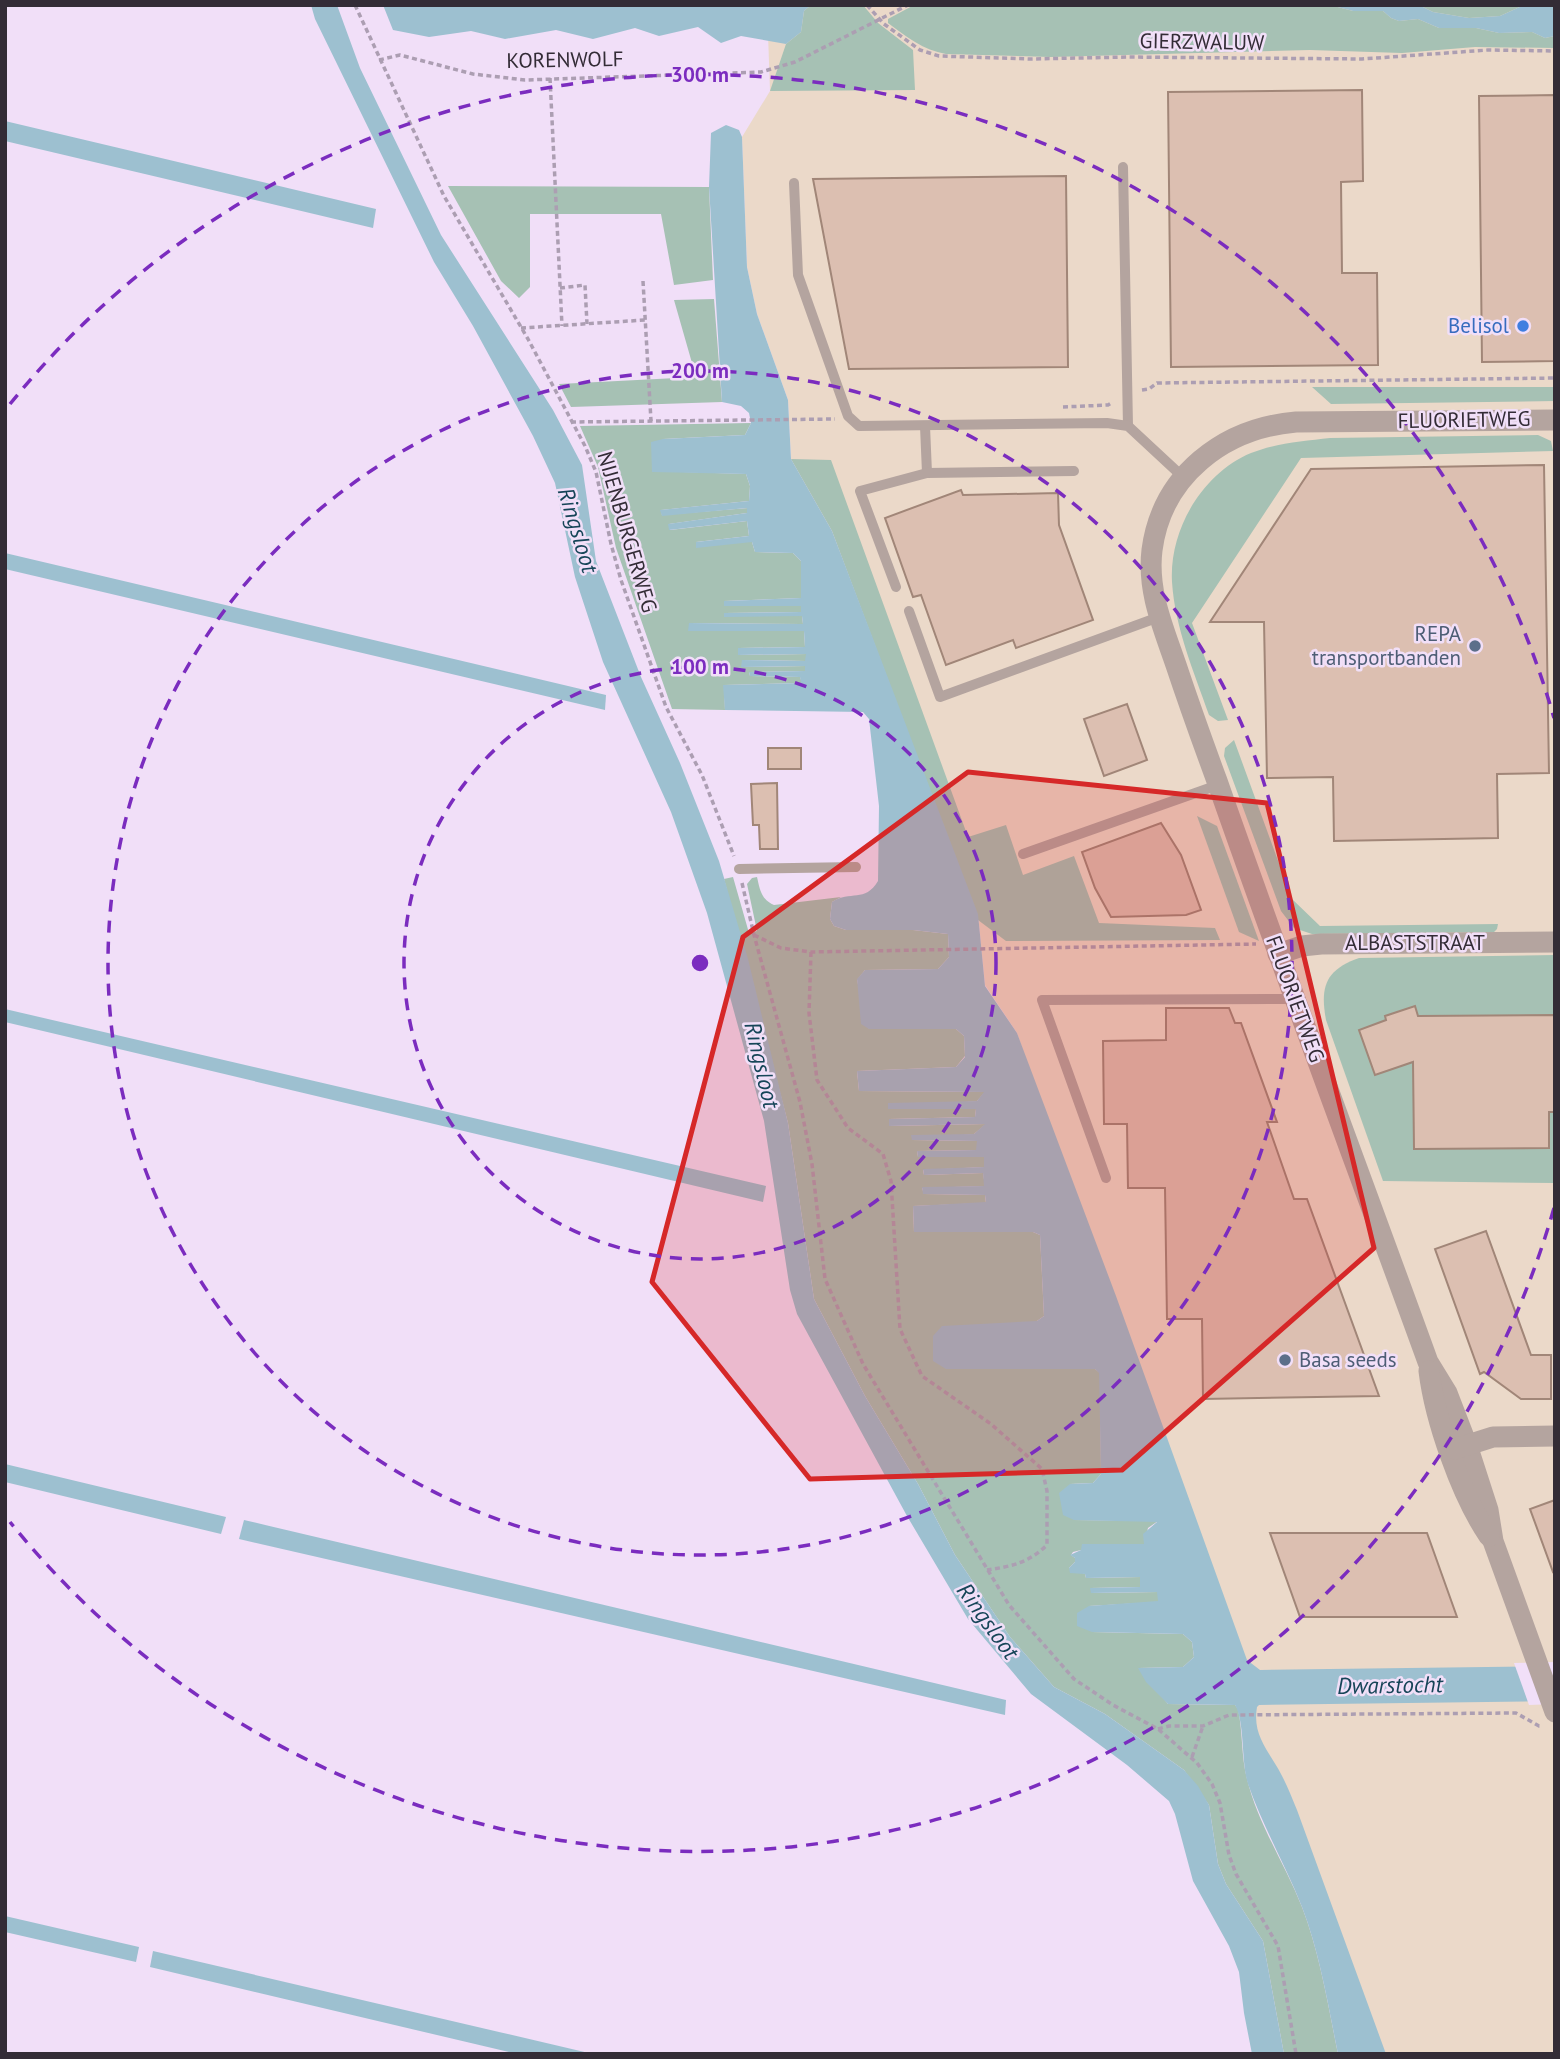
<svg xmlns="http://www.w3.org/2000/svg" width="1560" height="2059" viewBox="0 0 1560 2059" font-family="'PT Sans',sans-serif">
	<rect width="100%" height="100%" fill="#f1dff8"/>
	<path fill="#ebd9c9" d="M767 5H1555V2054H1368L1017 1033 985 985 978 914 832 531 791 459 788 400 757 314 747 267 742 137 770 91Z"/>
	<g fill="#a6c1b4">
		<path d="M811 5H863L878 23 913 50 915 90 770 91 786 44 801 32 804 11Z"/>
		<path d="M914 5H1330L1353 11H1383L1391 18 1399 21 1418 19 1439 28H1476L1499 33 1532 32 1545 38 1555 36V48L1475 47 1402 53 1310 50 1051 57 946 54C923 50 907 37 888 23V19Z"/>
		<path d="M1399 5H1524L1500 16 1469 18 1433 12 1423 7Z"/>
		<path d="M448 186 709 187 713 280 674 285 661 214H530V287L519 298 501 281Z"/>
		<path d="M714 299 722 402 571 407 559 384 696 377 674 300Z"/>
		<path d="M1312 387H1555V401L1331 404Z"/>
		<path d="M751 423 745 435 663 439 652 471 746 474 750 486 749 501 661 510 662 515 748 508 747 513 669 524 670 530 747 521 749 536 696 542H752L755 552 793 553 801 561 802 598 724 601V605L802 606 801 612 725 613 724 616H802L803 624 689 623V631H804L805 647 739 648 738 655 807 654 806 661 742 660V667L806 666 805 671 749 672 750 676 800 677 802 683 724 685 725 710 672 709 616 548 598 467 580 426Z"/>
		<path d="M1538 435 1551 441 1553 451 1301 458 1192 623 1228 720 1218 721 1209 715C1194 672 1175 628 1172 582 1169 529 1203 473 1251 453 1276 443 1304 441 1330 438Z"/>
		<path d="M791 459 831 460 968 837 1006 825 1023 875 1074 856 1099 923 1215 928 1220 940 1006 941 978 920 832 531Z"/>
		<path d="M1234 740 1292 899 1320 926 1498 924 1497 929 1494 932 1312 934 1294 928 1281 911 1224 756 1225 748Z"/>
		<path d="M1197 816 1217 826 1259 941 1239 932Z"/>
		<path d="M733 877 749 933 757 931 747 884 752 878 757 877C760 890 761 899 774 905L841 897 832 902 830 919 834 926 846 930H913L948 934 949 957 938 969 865 970 857 980 869 1029H956L964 1036 965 1056 956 1067 857 1071 859 1091 985 1092 977 1101 888 1109H976L975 1117 889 1119 890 1126 986 1124 974 1134 912 1140 977 1141V1150L917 1151 918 1157H984V1167L923 1170 924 1175 983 1173 985 1186 922 1188 924 1194 985 1195 986 1203 913 1206 914 1232H1033L1040 1235 1044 1316 1037 1321 1100 1373 1101 1474 1093 1483 1070 1484 1074 1520 1158 1521 1148 1528 1144 1544 1081 1550 1073 1552 1071 1555 1075 1558V1562L1069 1568 1085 1574 1086 1578 1141 1577 1140 1587 1091 1588 1092 1593 1158 1592V1602L1089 1606 1092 1632 1183 1634 1192 1642 1194 1657 1183 1667 1139 1668 1168 1704 1235 1705 1238 1709C1243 1732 1241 1756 1247 1779 1258 1824 1285 1864 1302 1907 1320 1954 1328 2005 1338 2054H1284L1263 1941 1226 1884 1218 1864 1209 1805 1184 1770 1105 1714 1054 1687 1010 1637 955 1555 918 1484 865 1396 814 1299 788 1123 724 879Z"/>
		<path d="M1555 955V1183L1383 1181 1326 1020C1320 987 1325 970 1359 958Z"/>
	</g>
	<g fill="#9dc0d0">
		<path d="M311 5H337L360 68 441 235 553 410 582 465 596 561 641 677 680 763 719 861 748 959 788 1123 814 1299 865 1396 918 1484 955 1555 1010 1637 1054 1687 1105 1714 1184 1770 1198 1786 1209 1805 1218 1864 1226 1884 1263 1941 1284 2054H1252L1244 2013 1239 1972 1229 1946 1193 1881 1175 1814 1169 1801 1127 1765 1031 1694 968 1619 907 1516 797 1314 790 1290 764 1121 707 913 671 812 603 662 575 577 555 483 533 436 473 326 434 262 315 19Z"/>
		<path d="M383 5H811L804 11 801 32 786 44 741 36 721 43 698 27 659 36 635 28 593 39 556 30 505 39 471 31 429 37 393 30Z"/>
		<path d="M1330 5 1423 7 1433 12 1469 18 1500 16 1524 5H1555V36L1545 38 1532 32 1499 33 1476 28H1439L1418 19 1399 21 1391 18 1383 11H1353Z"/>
		<path d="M5 121 376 209 373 228 5 141Z"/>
		<path d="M726 125 739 130 742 137 747 267 757 314 788 400 791 459 832 531 978 914 985 986 1017 1033 1116 1296 1247 1660 1260 1670 1555 1666V1701L1259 1705 1257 1707C1252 1736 1269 1751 1281 1774 1287 1785 1292 1798 1297 1810L1386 2054H1338C1328 2005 1320 1954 1302 1907 1286 1866 1263 1827 1248 1784 1241 1762 1245 1722 1235 1705L1168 1704 1146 1682 1138 1668 1183 1667 1194 1657 1192 1642 1183 1634 1092 1632 1077 1626V1613L1089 1606 1158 1601 1157 1592 1091 1593 1090 1588 1140 1587V1577L1086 1578 1085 1574 1070 1573 1069 1568 1075 1562V1558L1070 1555 1081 1550 1082 1544H1144L1143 1534 1157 1522 1074 1520 1063 1515 1059 1493 1070 1484 1093 1483 1101 1474 1099 1373 1095 1369H946L933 1361V1336L942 1326 1037 1321 1044 1316 1040 1235 1033 1232H914L913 1206 986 1202 985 1195 923 1194 922 1187 984 1186 983 1173 924 1175 923 1169 984 1167V1157H918L917 1151 976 1150 977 1141 912 1140 911 1135 974 1134 985 1124 889 1126V1119L975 1117 976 1109H888V1103L977 1101 984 1092 859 1091 857 1071 956 1067 965 1057 964 1036 956 1029H869L861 1024 857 979 865 970 938 969 949 957 948 934 913 930H846L834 926 830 919 832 902C850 890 865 903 878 881L879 806 869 719 863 712 725 710 723 685 801 683 800 677 750 676 749 672 805 671V666L741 667 742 660 805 661 806 654 738 655V648L805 647 804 631H688L689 623 803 624 802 616 724 617V613L801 612V606H724V601L801 598V561L793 553 755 552 752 542 696 548V542L749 536 747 521 669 530 668 524 747 513V508L662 516 660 510 749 501 750 486 746 474 652 472 651 442 663 439 745 435 751 423 749 413 741 406 722 402 709 187 711 133Z"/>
		<path d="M5 553 606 695 605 710 5 569Z"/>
		<path d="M5 1009 766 1186 763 1202 5 1022Z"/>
		<path d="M5 1464 226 1517 221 1534 5 1482Z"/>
		<path d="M244 1520 1006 1700 1005 1715 239 1539Z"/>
		<path d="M5 1916 139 1947 136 1962 5 1932Z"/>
		<path d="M153 1951 593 2054H517L150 1967Z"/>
	</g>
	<path fill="#f1dff8" d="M1555 1662V1704L1529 1705 1514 1663Z"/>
	<g fill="#dcbfb1" stroke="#a18678" stroke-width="2">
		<path d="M1362 90 1363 181 1341 182 1342 273H1377L1378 365 1171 367 1168 92Z"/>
		<path d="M1555 95V361L1482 362 1479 96Z"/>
		<path d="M1066 176 1068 367 849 369 813 179Z"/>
		<path d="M1544 465 1549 773 1497 774 1498 838 1334 841 1333 777 1267 778 1264 622H1210L1311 469Z"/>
		<path d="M961 490 963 495 1058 493 1059 525 1093 620 1016 648 1013 640 946 665 921 595 913 597 885 518Z"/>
		<path d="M1127 704 1147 760 1104 776 1084 719Z"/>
		<rect x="768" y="748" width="33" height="21"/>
		<path d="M777 783 778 849H760L759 825H753L751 784Z"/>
		<path d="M1161 823 1181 855 1201 910 1186 915 1111 917 1095 888 1082 852Z"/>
		<path d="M1415 1006 1418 1016 1555 1015V1112H1549V1148L1414 1149 1413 1062 1375 1075 1359 1030 1386 1020 1385 1016Z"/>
		<path d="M1166 1008H1229L1235 1023H1241L1277 1122H1267L1294 1199H1307L1379 1396 1203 1399 1202 1319H1167L1165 1188H1128L1127 1124H1104L1103 1041 1166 1040Z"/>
		<path d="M1486 1231 1531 1355H1551V1399H1521L1484 1372 1480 1374 1435 1249Z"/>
		<path d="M1555 1500V1571L1553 1572 1530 1509Z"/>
		<path d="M1270 1533H1427L1457 1617H1300Z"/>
	</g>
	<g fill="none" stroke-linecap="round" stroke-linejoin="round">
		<g stroke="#ac9eb2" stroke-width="3.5" stroke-dasharray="5 3.5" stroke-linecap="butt">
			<path d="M355 5 444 196 528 339 585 446 596 472 611 544 621 580 666 707 702 775 734 856"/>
			<path d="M867 5 884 24 920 50 939 56 1031 59 1128 57 1362 59 1488 50 1555 51"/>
			<path d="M379 60 400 55 473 74 525 80 761 72 795 62 908 5"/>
			<path d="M550 78 562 326"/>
			<path d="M643 281 651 421"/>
			<path d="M560 288 585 285 587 324"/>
			<path d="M521 328 645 320"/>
			<path d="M1142 390 1149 389 1157 383 1555 378"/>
			<path d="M1063 407 1108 405 1113 402"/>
			<path d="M571 422 835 419"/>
			<path d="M742 883 754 935 800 1102 812 1164 825 1279 863 1364 1009 1605 1074 1679 1113 1705 1158 1729 1197 1763 1212 1784 1220 1803 1229 1855 1236 1874 1278 1946 1296 2054"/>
			<path d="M754 935 781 948 811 952 1256 944"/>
			<path d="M811 952 809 1013 817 1080 848 1128 883 1154 891 1181 900 1329 922 1376 991 1424 1042 1469 1047 1491V1545C1028 1563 1013 1566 987 1570"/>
			<path d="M1158 1729 1169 1726H1203L1229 1715 1516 1713 1539 1726H1542"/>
			<path d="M1192 1757 1203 1726"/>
		</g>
		<g stroke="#b4a49f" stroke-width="10">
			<path d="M1123 167 1128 426"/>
			<path d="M794 183 798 275 848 416 859 426 1107 423 1128 426 1184 478"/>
			<path d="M925 426 927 473"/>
			<path d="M896 587 860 491 927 473 1074 471"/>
			<path d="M909 611 940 697 1159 617"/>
			<path d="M1023 854 1218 785"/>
			<path d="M739 869 856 867"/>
			<path d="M1106 1178 1042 1000 1294 999"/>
		</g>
		<g stroke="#b4a49f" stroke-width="21">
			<path d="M1555 420 1296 422C1224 428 1162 475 1152 550 1147 591 1163 627 1176 665 1189 704 1203 743 1217 781 1285 976 1358 1169 1428 1362L1447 1393 1467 1445 1488 1510 1493 1541 1555 1712"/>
			<path d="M1278 954 1302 946 1321 944 1555 942"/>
			<path d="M1429 1371C1435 1420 1461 1495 1489 1536"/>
			<path d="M1455 1449 1493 1437 1555 1436"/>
		</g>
	</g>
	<path fill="#d62828" fill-opacity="0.2" stroke="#d62828" stroke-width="5" stroke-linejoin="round" d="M968 772 1267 803 1374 1248 1122 1470 810 1479 652 1282 743 937Z"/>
	<g fill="none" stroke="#7b2cbf" stroke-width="3.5" stroke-dasharray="12 9">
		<circle cx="700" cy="963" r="296"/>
		<circle cx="700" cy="963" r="592"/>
		<path d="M1554 1208A888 888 0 0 1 10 1522M10 404A888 888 0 0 1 1554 718"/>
	</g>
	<circle fill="#3f7fe0" stroke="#f1dff8" stroke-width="2.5" cx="1523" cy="326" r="7"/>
	<g fill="#5c6f8a" stroke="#f1dff8" stroke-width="2.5">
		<circle cx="1475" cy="646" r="7"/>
		<circle cx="1285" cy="1360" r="7"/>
	</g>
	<g text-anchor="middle" stroke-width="5" stroke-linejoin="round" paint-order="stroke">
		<g font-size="21" fill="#332c36" stroke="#f1dff8">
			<text transform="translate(1202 42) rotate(1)" y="7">GIERZWALUW</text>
			<text transform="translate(565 60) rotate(-1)" y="7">KORENWOLF</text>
			<text transform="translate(1464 420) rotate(-1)" y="7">FLUORIETWEG</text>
			<text transform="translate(627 532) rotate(74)" y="7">NIJENBURGERWEG</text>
			<text x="1415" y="950">ALBASTSTRAAT</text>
			<text transform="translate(1295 999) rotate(70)" y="7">FLUORIETWEG</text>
		</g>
		<g font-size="21" fill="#366cbe" stroke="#f1dff8" text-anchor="end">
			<text x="1509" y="333">Belisol</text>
		</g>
		<g font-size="21" fill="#4e5e75" stroke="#f1dff8" text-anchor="end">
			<text x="1461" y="641">REPA<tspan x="1461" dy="24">transportbanden</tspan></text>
			<text x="1299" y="1367" text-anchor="start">Basa seeds</text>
		</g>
		<g font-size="23" font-style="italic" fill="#164558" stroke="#f1dff8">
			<text transform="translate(578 530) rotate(73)" y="8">Ringsloot</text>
			<text transform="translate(762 1065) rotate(77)" y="8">Ringsloot</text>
			<text transform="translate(988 1621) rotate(54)" y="8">Ringsloot</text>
			<text transform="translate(1390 1685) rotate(-1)" y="8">Dwarstocht</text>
		</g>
	</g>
	<circle cx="700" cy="963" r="10" fill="#7b2cbf" stroke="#f1dff8" stroke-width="3.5"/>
	<g font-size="21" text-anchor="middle" font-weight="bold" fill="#7b2cbf" stroke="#f1dff8" stroke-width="5" stroke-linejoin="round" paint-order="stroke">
		<text x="700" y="82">300 m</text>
		<text x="700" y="378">200 m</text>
		<text x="700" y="674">100 m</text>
	</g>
	<rect width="1560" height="2059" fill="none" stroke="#332c36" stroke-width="14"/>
</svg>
